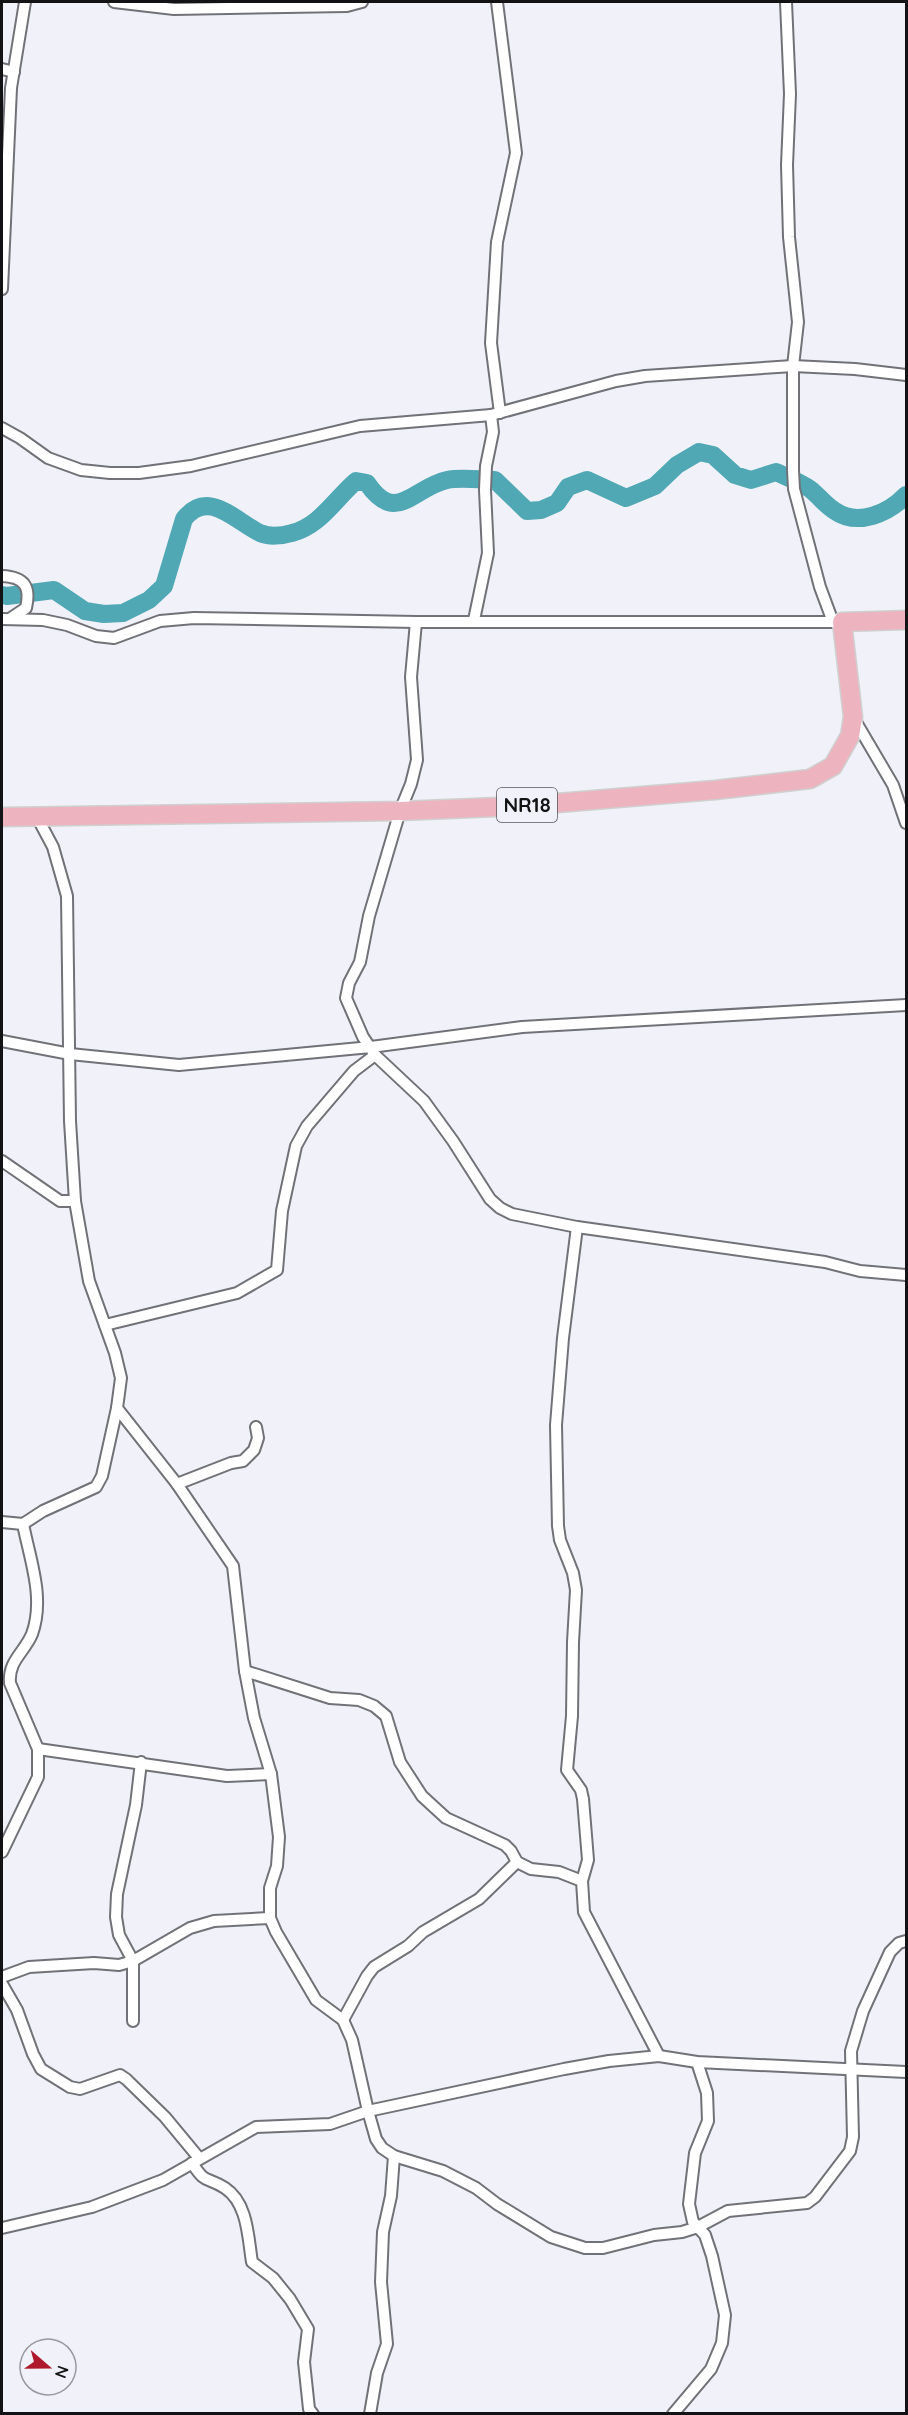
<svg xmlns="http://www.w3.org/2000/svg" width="908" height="2415" viewBox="0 0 908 2415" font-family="Quicksand,sans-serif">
	<rect width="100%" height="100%" fill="#f1f2f9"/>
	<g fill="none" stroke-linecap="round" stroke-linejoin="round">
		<path stroke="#50a8b4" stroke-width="18" d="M2 595 7 596 54 590 85 611 104 614 123 613 149 600 164 586 184 519C208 488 235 521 260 533 269 537 282 536 292 533 320 526 335 499 356 481L367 483C396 526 414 487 447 480 462 477 480 480 495 480L527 511 541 510 557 503 568 487 587 480 626 498 655 486 677 465 699 452 713 455 735 475 751 480 776 472C787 477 800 482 810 489 819 496 825 505 835 511 858 527 889 513 906 495"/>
		<g stroke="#717278" stroke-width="14">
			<g id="minor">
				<path d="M114 2 174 9 347 6 362 2"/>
				<path d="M497 2 516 153 497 242 491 343 500 413"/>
				<path d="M786 2 790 94 787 165 789 237 798 322 793 366V470L794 489 820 587 833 622"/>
				<path d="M2 69 14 72"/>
				<path d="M2 289 11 88 25 2"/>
				<path d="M2 428 20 438 48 458 81 470 110 473H139L191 466 360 426 491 415 616 381 645 376 793 366 855 369 906 375"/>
				<path d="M2 576C24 577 31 586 26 608L11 618"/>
				<path d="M2 619 43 620 67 625 96 636 114 638 160 621 194 618 416 622H842"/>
				<path d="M474 620 488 553 485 490 486 466 493 432 491 415"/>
				<path d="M416 622 411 677 417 760 411 784 400 811 369 916 360 962 349 983 346 998 363 1037 375 1055 424 1101 453 1141 490 1199 500 1208 512 1214 577 1227 825 1262 860 1271 906 1275"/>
				<path d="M853 717 893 785 906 823"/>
				<path d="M37 817 53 847 67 896 70 1121 75 1201 89 1281 115 1353 121 1378 117 1408 177 1484 233 1566 245 1671 254 1718 271 1774 279 1837 277 1866 270 1888V1918L276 1932 316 2000 343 2020 352 2040 368 2111 564 2069 609 2061 659 2056 697 2062 906 2072"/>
				<path d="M2 1041 70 1054 179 1065 371 1047 522 1027 906 1005"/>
				<path d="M2 1161 60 1201H75"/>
				<path d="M577 1227 563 1338 556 1425 558 1526 560 1540 573 1573 576 1590 573 1642 572 1716 567 1770 581 1790 583 1799 588 1860 582 1881"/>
				<path d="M105 1325 237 1293 277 1270 282 1211 296 1146 307 1126 354 1071 375 1055"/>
				<path d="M177 1484 231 1463 243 1461 254 1450 258 1438 256 1427"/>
				<path d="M2 1522 23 1524 43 1511 96 1487 102 1476 117 1408"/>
				<path d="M245 1671 330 1698 359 1700 374 1706 386 1716 400 1762 422 1796 446 1818 505 1845 511 1851 517 1862 531 1869 559 1872 582 1881 584 1912 659 2056"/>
				<path d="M38 1749 227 1776 271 1774"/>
				<path d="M2 1852 38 1777V1749L10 1683C8 1661 24 1653 32 1634 45 1598 30 1560 23 1524"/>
				<path d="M2 1977 29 1967 94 1963 119 1965 133 1961 190 1928 214 1921 270 1918"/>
				<path d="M2 1984 17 2010 33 2054 41 2069 70 2087 80 2089 120 2075 126 2079 165 2117 199 2158"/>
				<path d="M343 2020 367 1976 374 1967 408 1946 423 1932 479 1899 517 1862"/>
				<path d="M133 2021V1961L119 1935 116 1917 117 1894 136 1805 141 1762"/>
				<path d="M192 2163C206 2185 206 2176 225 2188 248 2203 248 2238 252 2262L273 2278 290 2299 308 2329 304 2362 309 2409 313 2414"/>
				<path d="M2 2228 92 2207 163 2180 256 2127 330 2124 368 2111 376 2139 382 2148 394 2156 443 2171 476 2188 497 2204 551 2237 585 2248H603L654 2235 682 2232 698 2227 728 2211 807 2203 815 2197 850 2151 853 2137 851 2051 863 2011 890 1952 899 1943 906 1941"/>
				<path d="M370 2414 377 2373 387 2344 381 2282 383 2232 391 2196 394 2156"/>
				<path d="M673 2414 711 2369 722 2343 725 2315 712 2256 705 2235 693 2222 689 2204 695 2153 708 2121 707 2093 697 2062"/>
			</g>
		</g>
		<g stroke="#d0d0d0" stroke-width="21">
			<path id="primary" d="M2 817 400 811 521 806 715 790 810 779 833 766 850 736 853 717 842 622 906 620"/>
		</g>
		<use href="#minor" stroke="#fff" stroke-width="10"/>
		<use href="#primary" stroke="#edb3be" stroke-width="18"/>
	</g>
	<g text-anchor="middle" stroke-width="4.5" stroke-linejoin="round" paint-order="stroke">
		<rect fill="#f1f2f9" stroke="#565659" stroke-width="1.5" x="497" y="788" width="60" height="34" rx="4.5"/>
		<g font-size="20" font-weight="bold" fill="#131315">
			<text x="527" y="812">NR18</text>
		</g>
	</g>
	<rect width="908" height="2415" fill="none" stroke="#131315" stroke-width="6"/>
	<g transform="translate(48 2367) rotate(110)"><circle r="28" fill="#f1f2f9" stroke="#98999e" stroke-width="1.5"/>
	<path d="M0-4.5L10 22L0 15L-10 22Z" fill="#ae1a2b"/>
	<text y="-9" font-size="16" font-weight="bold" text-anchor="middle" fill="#131315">N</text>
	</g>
</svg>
